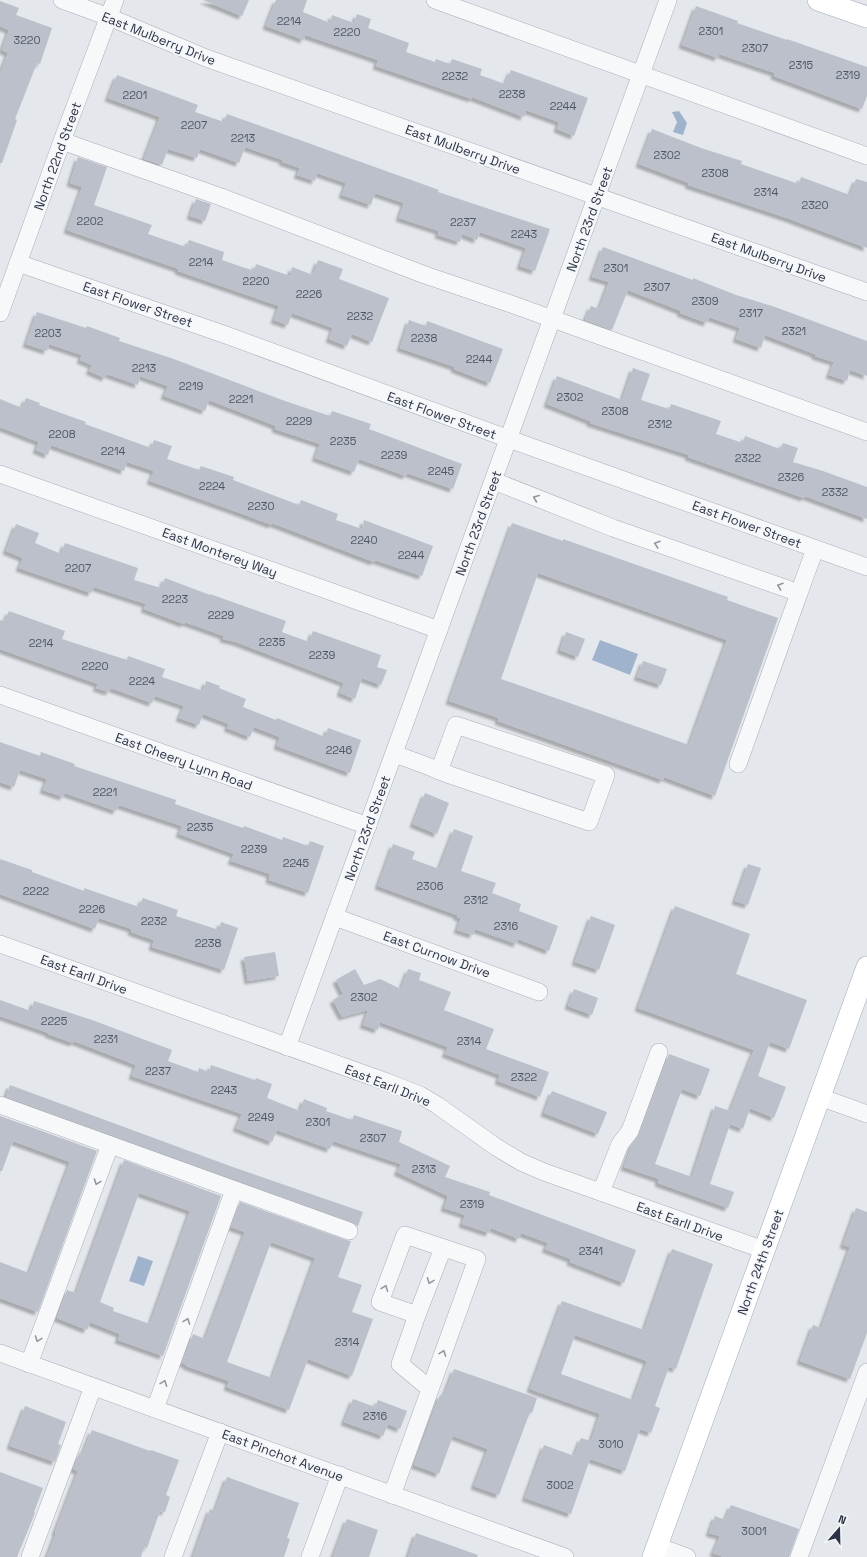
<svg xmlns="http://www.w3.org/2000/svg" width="867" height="1557" viewBox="0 0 867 1557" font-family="'Space Grotesk',sans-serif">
	<defs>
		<filter id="shadow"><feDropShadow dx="-3.5" dy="3.5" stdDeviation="1" flood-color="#0004"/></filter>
	</defs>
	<rect width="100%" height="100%" fill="#e4e7ec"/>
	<g fill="#9fb4cc">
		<path d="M679 111 687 123 683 135 673 132 677 122 672 112Z"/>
		<path d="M600 640 638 654 630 675 592 660Z"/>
		<path d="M138 1256 153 1261 144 1286 129 1281Z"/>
	</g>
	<g fill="#bbc0ca" fill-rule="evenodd" filter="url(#shadow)">
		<path d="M203 0H249L242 16Z"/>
		<path d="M276 0H307L303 12 330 23 332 15 354 23 357 14 371 19 368 28 409 43 406 52 435 62 436 59 450 64 452 59 482 69 480 75 505 84 511 70 588 98 574 136 557 129 559 122 526 110 524 117 472 97V99L376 66 378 60 305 35 304 40 266 26Z"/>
		<path d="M0 1 19 8 16 15 52 28 40 64 37 63 15 119 17 120 2 163H0V74L8 53 2 50 9 30 0 26Z"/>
		<path d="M696 6 738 21 737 23 787 40V39L867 67V96L862 109 774 76 775 73 719 54 718 58 682 45Z"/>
		<path d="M117 75 198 105 195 112 224 122 227 114 439 190 438 192 550 229 535 271 520 266 526 248 480 232 477 240 462 234 460 242 438 235 439 231 399 218 404 203 375 193 371 205 342 195 346 183 317 173 315 181 297 175 300 168 282 162 283 160 245 147 239 163 200 149 197 158 168 149 162 165 144 159 160 117 108 98Z"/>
		<path d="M652 129 701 148 742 161 741 164 799 184 801 177 850 195 856 179 867 182V248L790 219 688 185 689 183 639 164Z"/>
		<path d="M78 157 107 167 94 205 152 225 148 234 186 247 189 240 224 252 222 260 254 271 256 264 290 276 292 267 313 275 318 260 343 269 339 279 389 298 372 342 352 334 347 346 329 339 333 328 292 313 288 325 274 320 279 306 178 271 179 269 67 230 82 187 70 183Z"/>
		<path d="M196 199 211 204 205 221 190 216Z"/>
		<path d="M603 247 693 280V278L736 295 775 307 867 341V376L850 370 847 381 829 375 834 362 815 356V354L765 335 761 348 736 339 740 328 709 317 707 323 680 313 681 311 628 290 612 330 585 320 591 306 599 309 609 282 592 277Z"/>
		<path d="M37 312 86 328 87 326 120 338 119 341 171 358 285 401 330 416 332 411 371 424 369 429 462 464 453 489 407 473 406 476 359 459 354 472 315 458 320 444 275 429 276 426 209 400 205 411 164 396 168 386 140 376 138 385 107 374 105 378 89 371 92 365 80 360 82 355 49 344 47 351 26 344Z"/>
		<path d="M409 320 426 326 427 321 503 349 490 383 454 369 455 367 400 348Z"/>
		<path d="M633 368 650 374 641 400 669 409 671 404 721 421 716 434 743 443 745 436 780 449 783 443 798 448 793 462 823 471 867 487V519L805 496 804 498 688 457 689 455 590 423V421L547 404 557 376 622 400Z"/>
		<path d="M26 398 40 403 39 405 86 422 85 424 151 448 154 440 172 446 167 459 199 470 201 466 234 477 233 480 299 505 301 500 338 514 336 520 362 529 364 520 433 546 422 576 375 560 374 562 272 523V525L240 513 150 481 154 471 127 462 124 471 51 445 48 455 36 450 39 442 0 427V399L22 408Z"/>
		<path d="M512 523 563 541V539L728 597 727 600 778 618 715 796 664 777 663 780 498 721 499 718 449 701ZM538 573 727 640 689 745 501 679Z"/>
		<path d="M16 524 39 533 35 543 61 554 65 543 138 568 134 580 161 588 165 578 210 595V594L286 621 282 632 309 642 313 631 381 655 377 667 387 670 381 685 362 678 355 699 340 693 344 683 236 642 223 639 224 636 185 622 184 624 144 609 146 604 94 587 91 593 19 568 23 558 6 551Z"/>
		<path d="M9 611 65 631 62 639 127 660 128 656 165 669 162 677 203 691 206 681 220 686 219 688 246 699 243 707 276 720 277 718 325 737 328 728 361 740 350 773 277 746 280 737 254 727 250 737 227 728 229 724 203 714 199 725 179 718 184 706 155 696 152 703 111 688 109 692 96 688 98 684 0 649V620L5 621Z"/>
		<path d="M566 632 585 639 578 657 560 650Z"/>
		<path d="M643 661 667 669 661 685 637 677Z"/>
		<path d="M0 742 40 756 41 752 75 764 74 766 176 800 175 804 243 828 244 826 282 840 283 837 308 846 310 841 324 846 308 893 269 880 270 874 231 861 234 854 179 834 182 826 119 805 116 811 65 793 63 797 43 790 47 779 20 770 14 787 0 782Z"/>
		<path d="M425 793 449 803 437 834 413 824Z"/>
		<path d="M454 829 473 836 461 871 496 883 492 893 521 904 519 911 558 926 549 951 518 939 517 944 475 929 473 935 457 930 461 918 457 917V915L378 886 393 844 415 852 412 859 439 869Z"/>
		<path d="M0 859 32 870V872L84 891V888L139 907 143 898 178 910 176 916 219 930 221 922 238 928 224 970 152 947 154 940 131 932 132 929 99 918 95 929 0 894Z"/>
		<path d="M748 864 761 868 748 905 735 901Z"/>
		<path d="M675 906 750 934 736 974 807 1000 789 1049 770 1042 758 1076 786 1087 774 1118 750 1108 743 1129 730 1124 710 1184 734 1192 728 1208 658 1183 659 1179 624 1167 632 1145 639 1134 669 1054 710 1069 700 1096 682 1089 655 1164 692 1177 715 1106 730 1111 754 1050 638 1008Z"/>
		<path d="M591 916 615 925 599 970 575 962Z"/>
		<path d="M275 952 279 976 248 981 244 957Z"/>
		<path d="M355 969 364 985 380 979 401 989 408 969 421 973 419 980 451 992 444 1010 494 1029 486 1049 549 1072 540 1097 498 1081 500 1075 445 1054 448 1047 380 1022 378 1030 363 1025 368 1010 342 1017 333 1000 343 994 336 980Z"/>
		<path d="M574 989 598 998 592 1015 568 1006Z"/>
		<path d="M0 1000 31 1011 34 1001 92 1020 172 1050 168 1061 198 1072 199 1068 209 1072 211 1065 255 1080 256 1078 272 1084 267 1098 300 1111 304 1099 327 1108 326 1111 352 1120 354 1115 402 1131 399 1142 450 1166 445 1177 490 1192 489 1195 636 1250 624 1283 570 1262 571 1259 545 1249 548 1243 521 1233 519 1239 491 1228 489 1233 462 1224 465 1215 444 1208 448 1196 397 1172 401 1164 333 1141 330 1149 277 1130 272 1142 236 1128 242 1114 132 1076 136 1065 74 1041 73 1043 48 1034 49 1033 0 1016Z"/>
		<path d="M10 1085 230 1166 363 1212 358 1226 352 1222 6 1097Z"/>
		<path d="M552 1091 607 1112 598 1134 544 1113Z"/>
		<path d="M0 1116 97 1151 38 1312 0 1298V1262L29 1273 70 1162 13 1141 2 1171H0Z"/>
		<path d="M124 1160 221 1196 163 1356 118 1340 120 1334 90 1322 87 1330 57 1318 67 1290 76 1293ZM139 1193 190 1211 150 1324 113 1311 114 1308 100 1302Z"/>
		<path d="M240 1202 346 1240 351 1241 338 1277 362 1285 352 1312 373 1319 352 1376 308 1359 289 1410 227 1387 229 1381 186 1366 187 1365 182 1363 193 1334 205 1339 245 1232 231 1227ZM271 1242 315 1258 272 1378 227 1362Z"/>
		<path d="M856 1208 867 1212V1333L850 1379 800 1361 813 1325 821 1328 850 1247 843 1245Z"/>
		<path d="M672 1249 713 1264 676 1369 669 1367 655 1406 660 1408 651 1433 640 1429 625 1471 590 1459 571 1514 525 1498 544 1445 574 1456 581 1438 591 1441 600 1414 530 1389 562 1301 644 1330ZM575 1335 647 1361 633 1400 561 1374Z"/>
		<path d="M454 1369 537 1398 532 1413 530 1412 499 1495 474 1486 488 1449 453 1436 439 1474 414 1465 440 1395 444 1396Z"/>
		<path d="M353 1399 375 1407 378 1400 407 1411 400 1429 388 1424 383 1436 344 1422Z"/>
		<path d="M25 1406 66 1422 58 1444 61 1445 55 1462 10 1446Z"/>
		<path d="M92 1430 150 1451 151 1450 179 1460 166 1495 170 1497 165 1512 160 1511 147 1548 144 1547 141 1557H47L56 1533 55 1532 78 1471 73 1469 79 1453 82 1455Z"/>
		<path d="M0 1472 43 1488 34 1512 35 1513 17 1557H0Z"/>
		<path d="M227 1477 299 1503 287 1538 290 1539 284 1557H193L210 1509 215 1511Z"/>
		<path d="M731 1505 799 1529 789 1557H724L713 1553 720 1536 709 1533 715 1516 725 1520Z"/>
		<path d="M347 1519 378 1530 369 1557H333Z"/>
		<path d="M416 1533 478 1555 477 1557H408Z"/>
	</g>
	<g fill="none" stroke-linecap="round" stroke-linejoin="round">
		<g stroke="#a9aeb7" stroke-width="18">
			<g id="minor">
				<path d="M62 0 109 17 206 58 867 292"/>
				<path d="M435 0 867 156"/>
				<path d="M62 141 221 197 425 275 511 304 867 432"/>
				<path d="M18 263 226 335 509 439 867 567"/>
				<path d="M0 313 62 141 115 0"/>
				<path d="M0 474 439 630"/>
				<path d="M494 481 613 528 799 593 815 549"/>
				<path d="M0 695 368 826"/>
				<path d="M394 754C413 760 432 768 450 775L589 822 606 775 456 725 439 771"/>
				<path d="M738 764 799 593"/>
				<path d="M335 917 539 992"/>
				<path d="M0 944 387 1082 420 1095 437 1105 496 1147 521 1162 544 1172 764 1250"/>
				<path d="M287 1047 668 0"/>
				<path d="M820 1097 867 1114"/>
				<path d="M0 1105 349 1231"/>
				<path d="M601 1192 620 1144 630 1131 659 1052"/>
				<path d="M0 1353 565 1557"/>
				<path d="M29 1364 110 1145"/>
				<path d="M430 1389 400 1364 417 1315 443 1248"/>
				<path d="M155 1409 234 1190"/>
				<path d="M392 1495 477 1259 405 1235 380 1302 417 1315"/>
				<path d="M657 1546 687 1557"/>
				<path d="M30 1557 93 1387"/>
				<path d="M173 1557 220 1432"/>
				<path d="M310 1557 340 1475"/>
				<path d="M799 1557 867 1372"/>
			</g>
		</g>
		<g stroke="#a3abb8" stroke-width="22">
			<g id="major">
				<path d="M818 0 867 17"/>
				<path d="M653 1557 867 967"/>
			</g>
		</g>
		<use href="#minor" stroke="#f7f8fa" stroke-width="17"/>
		<use href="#major" stroke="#fff" stroke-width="21"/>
	</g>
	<defs><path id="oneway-chevron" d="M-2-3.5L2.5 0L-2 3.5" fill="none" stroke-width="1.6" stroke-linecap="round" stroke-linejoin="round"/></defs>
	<g stroke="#9196a0">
		<use href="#oneway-chevron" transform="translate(536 498) rotate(-158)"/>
		<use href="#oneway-chevron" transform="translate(657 544) rotate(-161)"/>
		<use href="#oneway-chevron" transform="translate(780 586) rotate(-161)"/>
		<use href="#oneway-chevron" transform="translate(97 1182) rotate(110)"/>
		<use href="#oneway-chevron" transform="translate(430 1281) rotate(111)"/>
		<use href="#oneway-chevron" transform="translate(385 1288) rotate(-69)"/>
		<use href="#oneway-chevron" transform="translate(187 1321) rotate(-70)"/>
		<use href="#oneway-chevron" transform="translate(38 1339) rotate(110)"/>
		<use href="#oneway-chevron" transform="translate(443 1353) rotate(-70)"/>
		<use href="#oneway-chevron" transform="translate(164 1383) rotate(-69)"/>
	</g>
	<g text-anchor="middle" stroke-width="3.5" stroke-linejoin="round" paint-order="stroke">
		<g font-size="11" fill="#4f5766">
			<text x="289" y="25">2214</text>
			<text x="711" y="35">2301</text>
			<text x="347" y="36">2220</text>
			<text x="27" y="44">3220</text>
			<text x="755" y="52">2307</text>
			<text x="801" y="69">2315</text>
			<text x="848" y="79">2319</text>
			<text x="455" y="80">2232</text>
			<text x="512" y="98">2238</text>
			<text x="135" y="99">2201</text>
			<text x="563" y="110">2244</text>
			<text x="194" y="129">2207</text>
			<text x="243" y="142">2213</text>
			<text x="667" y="159">2302</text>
			<text x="715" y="177">2308</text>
			<text x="766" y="196">2314</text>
			<text x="815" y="209">2320</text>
			<text x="90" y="225">2202</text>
			<text x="463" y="226">2237</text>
			<text x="524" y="238">2243</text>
			<text x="201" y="266">2214</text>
			<text x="616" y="272">2301</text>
			<text x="256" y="285">2220</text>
			<text x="657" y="291">2307</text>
			<text x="309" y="298">2226</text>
			<text x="705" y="305">2309</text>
			<text x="751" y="317">2317</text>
			<text x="360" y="320">2232</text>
			<text x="794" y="335">2321</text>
			<text x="48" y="337">2203</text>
			<text x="424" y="342">2238</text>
			<text x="479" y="363">2244</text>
			<text x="144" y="372">2213</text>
			<text x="191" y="390">2219</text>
			<text x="570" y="401">2302</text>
			<text x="241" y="403">2221</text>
			<text x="615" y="415">2308</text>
			<text x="299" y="425">2229</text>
			<text x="660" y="428">2312</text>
			<text x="62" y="438">2208</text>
			<text x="343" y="445">2235</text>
			<text x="113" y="455">2214</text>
			<text x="394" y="459">2239</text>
			<text x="748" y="462">2322</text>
			<text x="441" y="475">2245</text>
			<text x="791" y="481">2326</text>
			<text x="212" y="490">2224</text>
			<text x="835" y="496">2332</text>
			<text x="261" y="510">2230</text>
			<text x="364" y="544">2240</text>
			<text x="411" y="559">2244</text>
			<text x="78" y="572">2207</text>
			<text x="175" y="603">2223</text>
			<text x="221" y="619">2229</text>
			<text x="272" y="646">2235</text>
			<text x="41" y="647">2214</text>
			<text x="322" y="659">2239</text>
			<text x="95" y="670">2220</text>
			<text x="142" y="685">2224</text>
			<text x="339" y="754">2246</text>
			<text x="105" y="796">2221</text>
			<text x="200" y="831">2235</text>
			<text x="254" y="853">2239</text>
			<text x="296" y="867">2245</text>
			<text x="430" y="890">2306</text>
			<text x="36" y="895">2222</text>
			<text x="476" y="904">2312</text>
			<text x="92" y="913">2226</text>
			<text x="154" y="925">2232</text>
			<text x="506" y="930">2316</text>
			<text x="208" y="947">2238</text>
			<text x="364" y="1001">2302</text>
			<text x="54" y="1025">2225</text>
			<text x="106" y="1043">2231</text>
			<text x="469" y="1045">2314</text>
			<text x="158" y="1075">2237</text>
			<text x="524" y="1081">2322</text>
			<text x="224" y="1094">2243</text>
			<text x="261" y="1121">2249</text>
			<text x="318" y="1126">2301</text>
			<text x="373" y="1142">2307</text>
			<text x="424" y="1173">2313</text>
			<text x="472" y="1208">2319</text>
			<text x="591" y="1255">2341</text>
			<text x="347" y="1346">2314</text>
			<text x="375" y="1420">2316</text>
			<text x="611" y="1448">3010</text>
			<text x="560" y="1489">3002</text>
			<text x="754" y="1535">3001</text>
		</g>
		<g font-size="13" fill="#2b3445" stroke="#f4f6f9">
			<text transform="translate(159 38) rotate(22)" y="5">East Mulberry Drive</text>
			<text transform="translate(463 149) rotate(20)" y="5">East Mulberry Drive</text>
			<text transform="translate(57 156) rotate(-70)" y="5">North 22nd Street</text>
			<text transform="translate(589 219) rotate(-70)" y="5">North 23rd Street</text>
			<text transform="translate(769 257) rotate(20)" y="5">East Mulberry Drive</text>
			<text transform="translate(138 304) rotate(19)" y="5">East Flower Street</text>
			<text transform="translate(442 415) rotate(20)" y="5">East Flower Street</text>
			<text transform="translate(478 523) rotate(-70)" y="5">North 23rd Street</text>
			<text transform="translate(747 524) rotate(20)" y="5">East Flower Street</text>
			<text transform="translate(220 552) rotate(20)" y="5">East Monterey Way</text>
			<text transform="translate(184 761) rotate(20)" y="5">East Cheery Lynn Road</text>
			<text transform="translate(367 828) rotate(-70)" y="5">North 23rd Street</text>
			<text transform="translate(437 954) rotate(20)" y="5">East Curnow Drive</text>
			<text transform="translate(84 974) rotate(20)" y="5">East Earll Drive</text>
			<text transform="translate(388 1085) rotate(22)" y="5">East Earll Drive</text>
			<text transform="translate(680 1221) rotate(20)" y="5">East Earll Drive</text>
			<text transform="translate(760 1262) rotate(-70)" y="5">North 24th Street</text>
			<text transform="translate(283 1455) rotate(20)" y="5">East Pinchot Avenue</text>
		</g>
	</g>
	<g transform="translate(839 1529) rotate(20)" stroke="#f4f6f9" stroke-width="3" paint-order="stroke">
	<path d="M0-3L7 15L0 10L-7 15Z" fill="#2b3445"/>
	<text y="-6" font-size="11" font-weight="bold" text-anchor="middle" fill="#2b3445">N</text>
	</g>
</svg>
